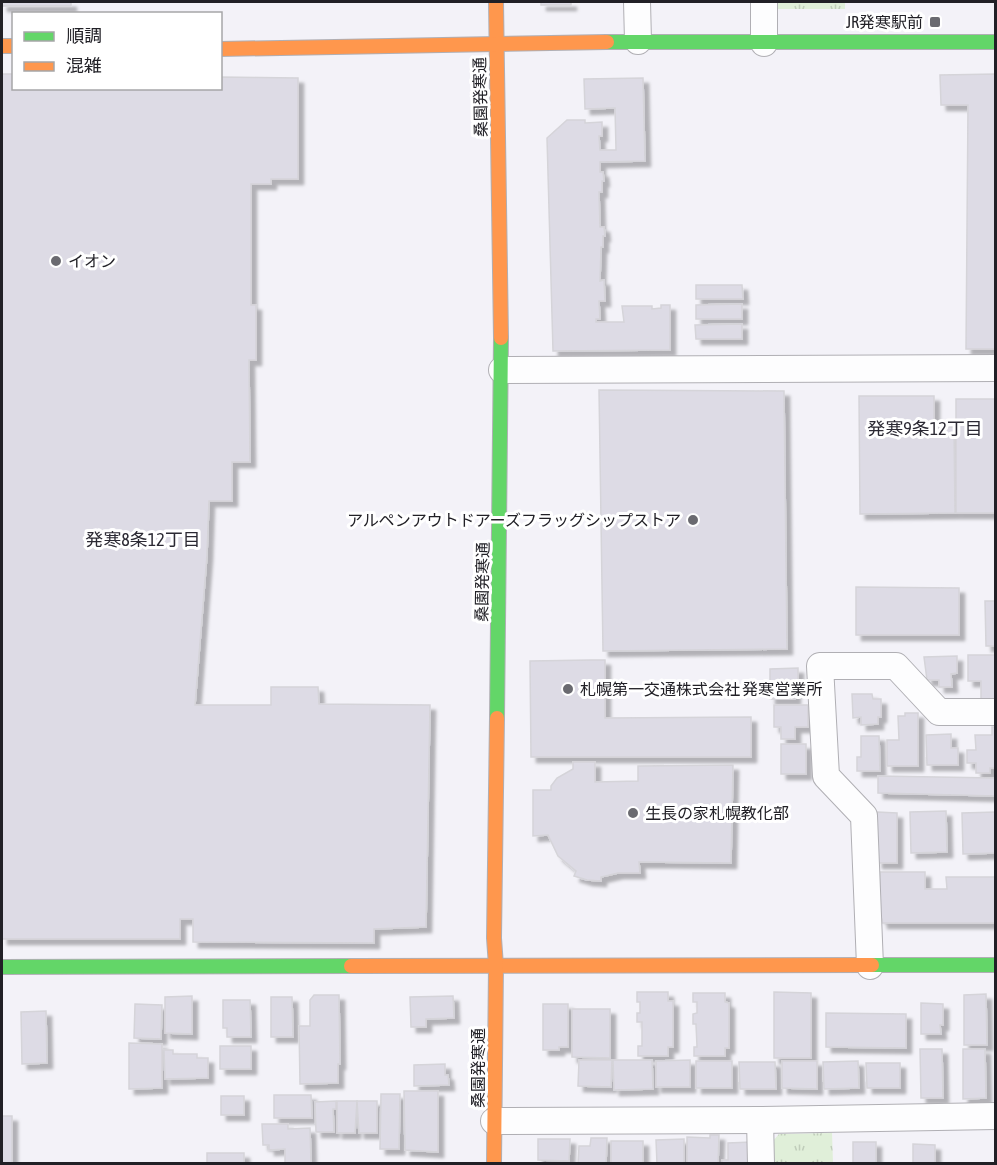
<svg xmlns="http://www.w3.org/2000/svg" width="997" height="1165" viewBox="0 0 997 1165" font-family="'Asap Condensed','Noto Sans JP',sans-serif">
	<defs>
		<pattern id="park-tufts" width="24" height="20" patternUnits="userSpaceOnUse" patternTransform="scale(1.5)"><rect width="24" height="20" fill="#e0efd9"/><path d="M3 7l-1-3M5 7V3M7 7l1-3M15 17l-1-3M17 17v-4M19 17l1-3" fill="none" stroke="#c0cdba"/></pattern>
		<filter id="shadow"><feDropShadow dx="5.5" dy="5.5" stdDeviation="1.5" flood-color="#0004"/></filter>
	</defs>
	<rect width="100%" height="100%" fill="#f3f2f8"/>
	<g fill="url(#park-tufts)">
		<rect x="777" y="2" width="68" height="7"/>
		<path d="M832 1133 833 1163H773V1141L779 1134Z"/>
	</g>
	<g fill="#dddbe5" stroke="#d5d4d9" stroke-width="1.5" filter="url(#shadow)">
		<rect x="2" y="2" width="69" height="4"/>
		<rect x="541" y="2" width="30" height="3"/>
		<path d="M2 74H14V88H220V77L298 78V179H271V184H251V305H256V360H249L250 462H232V501H209L207 555 195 705H271V687H318L319 704 430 705 426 927 374 929V943L193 942V919H180V939H2Z"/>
		<path d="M996 74V349H966L968 105H941L940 75Z"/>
		<path d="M643 78 645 161 600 162V172H603L604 181H602V192H599L600 227H604L605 236H603V247H601L600 281 604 280 605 301H599L600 319H596V322H624L622 306H652V309L661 308V305H670V350L553 351 547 138 567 120H585V123L602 122V136H599L600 150H616L615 108 585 109 584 79Z"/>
		<path d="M696 285H742L743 299H696Z"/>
		<path d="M742 304V319H696V305Z"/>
		<path d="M742 324V339H696L695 325Z"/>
		<path d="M599 390 784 391 787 649 603 651Z"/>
		<path d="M859 396H934V428L954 427 955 513 860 514Z"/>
		<rect x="956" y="399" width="40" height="114"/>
		<path d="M856 587 959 588V635H856Z"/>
		<path d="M985 601H996V646H986Z"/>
		<path d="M968 655H996V699H981V681H968Z"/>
		<path d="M957 656V673L951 674 952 687H939V680H927L924 657Z"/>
		<path d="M591 660H605V718L751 717V757H531L530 661Z"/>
		<path d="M798 668V681H795V699H770V669Z"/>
		<path d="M852 694H872L873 699H881V717H878V724L861 725V717L853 718Z"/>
		<path d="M774 705H808V727H795V739H781V727H774Z"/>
		<path d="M905 713H918V766H887V740H899L898 716H905Z"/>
		<path d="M992 727H996V768H990V773H976V763H967V750H976L975 735H992Z"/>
		<path d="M951 734V748H958V765H927L926 735Z"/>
		<path d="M861 736H879L880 771H857V757H861Z"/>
		<rect x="781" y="744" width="25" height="30"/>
		<path d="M573 762H595V782L638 781V766L733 765 731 863 639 862 640 873H618L601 877V881L587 880 574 876 576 871 558 856 548 835 533 836V790H551V786L557 778 573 769Z"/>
		<path d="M878 776 996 778V796L878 793Z"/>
		<path d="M946 811 947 852 911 853 910 812Z"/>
		<path d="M877 812 897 813V863H877Z"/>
		<path d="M996 812V853L963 854 962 813Z"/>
		<path d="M880 872H925V889H947L946 877H996V923H882V919L878 916Z"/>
		<path d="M637 992H668V1001H673V1047H668V1056H638V1046H642V1022H637V1013H640V1002H637Z"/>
		<path d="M774 992 811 993V1058H774Z"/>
		<path d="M693 993H725V1002L729 1003V1048H725V1056H694V1047H697L696 1024H693V1014L697 1013V1002H693Z"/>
		<path d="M986 994 987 1045H964V995Z"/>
		<path d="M314 995H339L340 1064H338V1083L300 1084 299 1026H310V1000Z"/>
		<path d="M192 996V1034L165 1033V997Z"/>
		<path d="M453 996 454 1018 426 1019V1027H411L410 997Z"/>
		<path d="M271 997H292L293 1037H271Z"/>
		<path d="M223 1000H250L251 1037H227V1028H223Z"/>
		<path d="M921 1003 943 1004V1025H940L941 1034H921Z"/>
		<path d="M135 1004 162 1005 161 1039 134 1038Z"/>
		<path d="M543 1004H568V1047H559V1050H543Z"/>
		<path d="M572 1009H610V1058L572 1057Z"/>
		<path d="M46 1011 47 1063 22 1064 21 1012Z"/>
		<path d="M826 1013 906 1014V1048L826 1047Z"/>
		<path d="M129 1043 162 1044V1088L129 1089Z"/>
		<rect x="220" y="1046" width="31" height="23"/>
		<path d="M920 1049H942L943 1098H921Z"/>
		<path d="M963 1049H985L986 1098 963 1099Z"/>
		<path d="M164 1050H173V1054H197V1058H208V1078L165 1079Z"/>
		<path d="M579 1060H612L611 1087 578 1086Z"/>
		<path d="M613 1060H652L653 1089 614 1090Z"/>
		<path d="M690 1060V1087H656V1061Z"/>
		<rect x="696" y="1061" width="36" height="27"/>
		<path d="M782 1061H817V1089L782 1088Z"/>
		<path d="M858 1061 859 1088 824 1089 823 1062Z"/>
		<path d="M739 1062H775L776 1089H740Z"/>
		<path d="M866 1063H900V1088H867Z"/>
		<path d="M445 1064V1075H448L449 1085 414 1086V1065Z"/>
		<path d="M404 1091H438V1152L405 1150Z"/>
		<path d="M381 1094H400L399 1149H380Z"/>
		<path d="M274 1095H311L312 1118H274Z"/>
		<rect x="221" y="1096" width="23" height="19"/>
		<path d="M336 1101V1109H333L334 1132H316L315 1102Z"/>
		<path d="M337 1101H357L355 1133H337Z"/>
		<path d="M357 1101H377V1133H359Z"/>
		<rect x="2" y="1116" width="10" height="48"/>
		<path d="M262 1124H288V1129L310 1128 311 1164H285V1149L269 1150V1145H263Z"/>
		<path d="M710 1135H719L718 1164H687V1137L710 1138Z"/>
		<path d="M591 1138H607L606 1164H578L579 1146H590Z"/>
		<path d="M538 1139H570L569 1161 538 1160Z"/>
		<path d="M684 1139V1164H657L656 1140Z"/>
		<rect x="611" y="1141" width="32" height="23"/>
		<path d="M752 1142V1164H722V1160H728V1143Z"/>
		<rect x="853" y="1142" width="23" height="22"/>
		<path d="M913 1144 935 1145V1164H913Z"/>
		<rect x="207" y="1153" width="37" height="11"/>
	</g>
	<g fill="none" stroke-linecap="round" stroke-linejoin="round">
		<g stroke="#b0afb4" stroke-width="28">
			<g id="street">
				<path d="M637 2 638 41"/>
				<path d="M764 2V43"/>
				<path d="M502 370 996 368"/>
				<path d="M870 966 864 816 826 776 820 666H896L939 712H996"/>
				<path d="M760 1120 761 1164"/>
				<path d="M494 1121 760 1120 996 1116"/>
			</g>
		</g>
		<g stroke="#b0afb4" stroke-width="16">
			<g id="fast">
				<path d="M607 42H996"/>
				<path d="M497 718 501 338"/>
				<path d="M872 965H996"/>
				<path d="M2 967 351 966"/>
			</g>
		</g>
		<g stroke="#b0afb4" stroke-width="16">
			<g id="slow">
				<path d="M496 2 501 338"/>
				<path d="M2 46H14"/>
				<path d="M220 49 607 42"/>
				<path d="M351 966 872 965"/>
				<path d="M494 1164 496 966 494 938 497 718"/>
			</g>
		</g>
		<use href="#street" stroke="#fdfdfe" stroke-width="26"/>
		<use href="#fast" stroke="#63d668" stroke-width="14"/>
		<use href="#slow" stroke="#ff974d" stroke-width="14"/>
	</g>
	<g fill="#6a6a70" stroke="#fff" stroke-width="2">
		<rect x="929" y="16" width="12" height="12" rx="3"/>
		<circle cx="56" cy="261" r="6"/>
		<circle cx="693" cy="520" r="6"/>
		<circle cx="568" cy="689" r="6"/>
		<circle cx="633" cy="813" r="6"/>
	</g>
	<g text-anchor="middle" stroke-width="6" stroke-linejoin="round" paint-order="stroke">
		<g font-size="16" fill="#212026" stroke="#fff" text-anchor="start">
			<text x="923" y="28" text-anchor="end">JR発寒駅前</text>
			<text x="68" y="267">イオン</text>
			<text x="681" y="526" text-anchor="end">アルペンアウトドアーズフラッグシップストア</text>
			<text x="580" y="695">札幌第一交通株式会社 発寒営業所</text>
			<text x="645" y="819">生長の家札幌教化部</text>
		</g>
		<g font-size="16" fill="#212026" stroke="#fff">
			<text transform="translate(480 97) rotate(-91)" y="6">桑園発寒通</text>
			<text transform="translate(482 582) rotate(-89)" y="6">桑園発寒通</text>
			<text transform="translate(478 1068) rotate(-90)" y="6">桑園発寒通</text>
		</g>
		<g font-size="18" fill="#2b2933" stroke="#fff">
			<text x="925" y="435">発寒9条12丁目</text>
			<text x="143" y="546">発寒8条12丁目</text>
		</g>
	</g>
	<rect width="997" height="1165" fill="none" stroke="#212026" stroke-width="6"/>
	<rect x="12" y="12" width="210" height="78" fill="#ffffff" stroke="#a6a6a8" stroke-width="1.5"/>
	<rect x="24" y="32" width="30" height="9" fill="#63d668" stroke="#a6a6a8" stroke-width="1.5"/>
	<text x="66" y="42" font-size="18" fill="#212026">順調</text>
	<rect x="24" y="62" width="30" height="9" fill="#ff974d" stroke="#a6a6a8" stroke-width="1.5"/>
	<text x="66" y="72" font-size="18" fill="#212026">混雑</text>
</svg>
